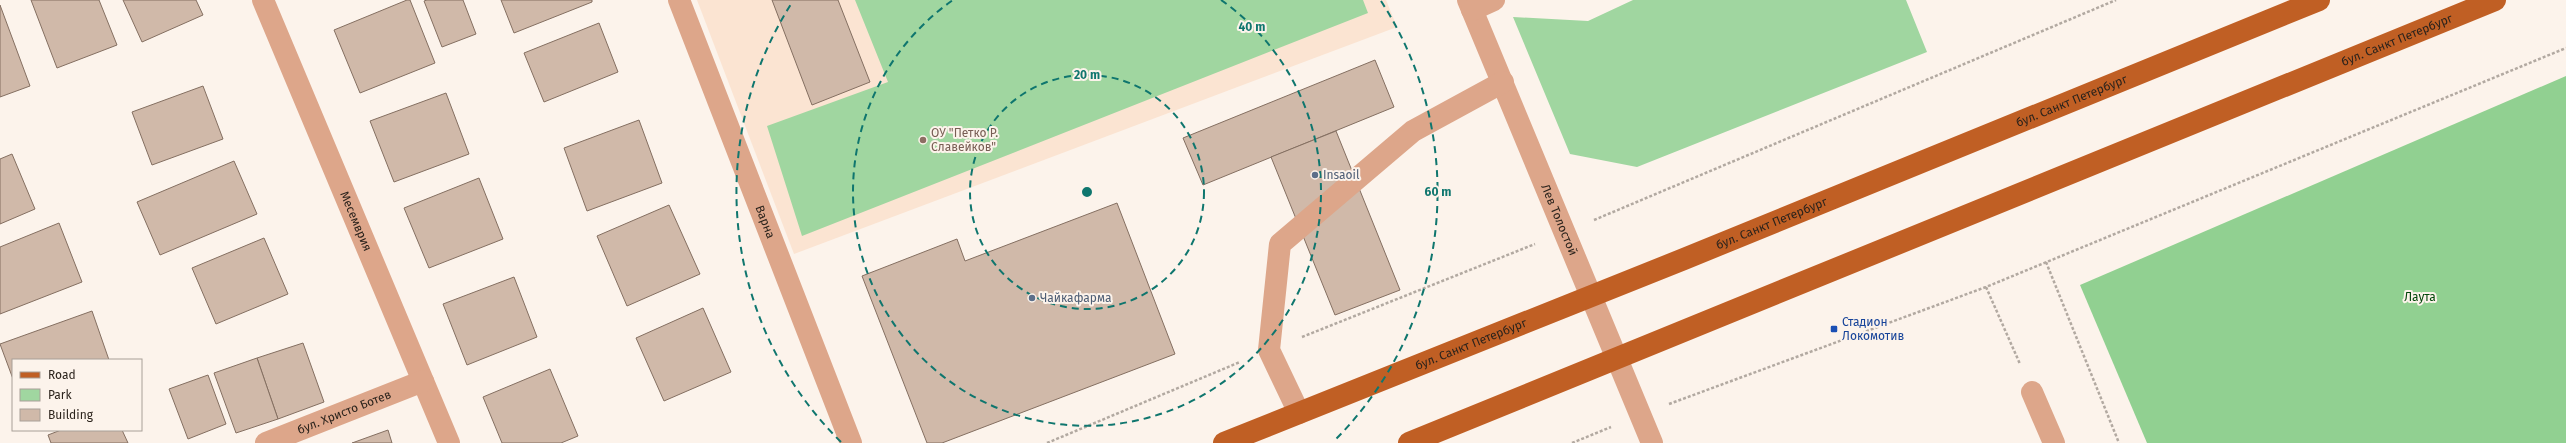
<svg xmlns="http://www.w3.org/2000/svg" width="2566" height="443" viewBox="0 0 2566 443" font-family="'Fira Sans',sans-serif">
	<rect width="100%" height="100%" fill="#fcf3eb"/>
	<path fill="#fbe4d2" d="M697 0H1386L1397 27 794 254Z"/>
	<g fill="#a0d6a0">
		<path d="M855 0H1363L1368 13 802 236 767 126 888 82Z"/>
		<path d="M1633 0H1906L1927 52 1637 167 1570 154 1513 17 1588 21Z"/>
	</g>
	<path fill="#91d091" d="M2566 76V443H2147L2080 285Z"/>
	<g fill="#d0b9a9" stroke="#846f61">
		<path d="M31 0H99L117 45 57 68Z"/>
		<path d="M123 0H196L203 15 142 42Z"/>
		<path d="M407 0H410L435 63 360 93 334 30Z"/>
		<path d="M427 0H463L476 34 442 47 424 1Z"/>
		<path d="M501 0H592V2L514 33Z"/>
		<path d="M772 0H838L870 82 812 105Z"/>
		<path d="M0 5 30 86 0 97Z"/>
		<path d="M599 23 618 72 544 102 524 53Z"/>
		<path d="M1375 60 1394 107 1203 185 1183 138Z"/>
		<path d="M203 86 223 139 152 165 132 112Z"/>
		<path d="M446 93 469 154 394 182 370 121Z"/>
		<path d="M639 120 662 183 587 211 564 148Z"/>
		<path d="M1336 131 1400 290 1335 315 1271 157Z"/>
		<path d="M12 154 35 209 0 224V159Z"/>
		<path d="M234 161 257 214 160 255 137 202Z"/>
		<path d="M479 178 503 239 429 268 404 208Z"/>
		<path d="M1117 203 1175 354 942 443H927L862 276 957 239 965 261Z"/>
		<path d="M669 205 700 274 627 306 597 236Z"/>
		<path d="M59 223 82 282 0 314V247Z"/>
		<path d="M264 238 288 294 216 324 192 268Z"/>
		<path d="M514 277 537 337 467 365 443 304Z"/>
		<path d="M703 308 731 372 664 401 636 338Z"/>
		<path d="M92 311 109 360H13V379L0 344Z"/>
		<path d="M303 343 324 402 278 419 257 358Z"/>
		<path d="M257 358 278 419 236 433 214 373Z"/>
		<path d="M550 369 578 436 561 443H502L483 397Z"/>
		<path d="M208 375 226 424 188 439 169 389Z"/>
		<path d="M61 430H122L128 443H51L48 435Z"/>
		<path d="M388 430 392 443H352Z"/>
	</g>
	<g fill="none" stroke-linecap="round" stroke-linejoin="round">
		<g stroke="#b2a9a1" stroke-width="2.5" stroke-dasharray="3 2" stroke-linecap="butt">
			<path d="M1594 220 2116 0"/>
			<path d="M2046 262 2119 443"/>
			<path d="M1986 287 2020 364"/>
			<path d="M1302 337 1535 244"/>
			<path d="M1669 404 1986 287 2566 48"/>
			<path d="M1047 443 1240 362"/>
			<path d="M1572 443 1611 427"/>
		</g>
		<g stroke="#dda68a" stroke-width="22">
			<path id="s1" d="M263 0 449 443"/>
			<path id="s2" d="M679 0 851 443"/>
			<path id="s3" d="M1468 0 1652 443"/>
			<path d="M1472 10 1494 0"/>
			<path d="M2032 392 2054 443"/>
			<path d="M1299 413 1269 350 1280 244 1413 131 1503 82"/>
			<path id="s4" d="M266 443 423 381"/>
		</g>
		<g stroke="#c05f24" stroke-width="22">
			<path id="s5" d="M1224 443 1684 259 2319 0"/>
			<path id="s6" d="M1409 443 2495 0"/>
		</g>
	</g>
	<g fill="none" stroke="#0f766e" stroke-width="2" stroke-dasharray="7 5">
		<circle cx="1087" cy="192" r="117"/>
		<path d="M1221 0A234 234 0 1 1 953 0"/>
		<path d="M841 442A351 351 0 0 1 793 1M1381 1A351 351 0 0 1 1333 442"/>
	</g>
	<circle fill="#8d6e63" stroke="#fcf3eb" stroke-width="1.5" cx="923" cy="140" r="4"/>
	<g fill="#5c6f8a" stroke="#fcf3eb" stroke-width="1.5">
		<circle cx="1315" cy="175" r="4"/>
		<circle cx="1032" cy="298" r="4"/>
	</g>
	<rect fill="#1a4fb4" stroke="#fcf3eb" stroke-width="1.5" x="1830" y="325" width="8" height="8" rx="2"/>
	<g text-anchor="middle" stroke-width="4" stroke-linejoin="round" paint-order="stroke">
		<g font-size="12" fill="#2b231c" stroke="#fcf3eb">
			<text dy="4" stroke="none"><textPath href="#s6" startOffset="1067">бул. Санкт Петербург</textPath></text>
			<text dy="4" stroke="none"><textPath href="#s5" startOffset="914">бул. Санкт Петербург</textPath></text>
			<text dy="4" stroke="none"><textPath href="#s1" startOffset="240">Месемврия</textPath></text>
			<text dy="4" stroke="none"><textPath href="#s3" startOffset="238">Лев Толостой</textPath></text>
			<text dy="4" stroke="none"><textPath href="#s2" startOffset="238">Варна</textPath></text>
			<text dy="4" stroke="none"><textPath href="#s5" startOffset="590">бул. Санкт Петербург</textPath></text>
			<text dy="4" stroke="none"><textPath href="#s5" startOffset="266">бул. Санкт Петербург</textPath></text>
			<text dy="4" stroke="none"><textPath href="#s4" startOffset="84">бул. Христо Ботев</textPath></text>
		</g>
		<g font-size="12" fill="#785e54" stroke="#fcf3eb" text-anchor="start">
			<text x="931" y="137">ОУ "Петко Р.<tspan x="931" dy="14">Славейков"</tspan></text>
		</g>
		<g font-size="12" fill="#4e5e75" stroke="#fcf3eb" text-anchor="start">
			<text x="1323" y="179">Insaoil</text>
			<text x="1040" y="302">Чайкафарма</text>
		</g>
		<g font-size="12" fill="#004609" stroke="#fcf3eb">
			<text x="2420" y="301">Лаута</text>
		</g>
		<g font-size="12" fill="#164399" stroke="#fcf3eb" text-anchor="start">
			<text x="1842" y="326">Стадион<tspan x="1842" dy="14">Локомотив</tspan></text>
		</g>
	</g>
	<circle cx="1087" cy="192" r="6" fill="#0f766e" stroke="#fcf3eb" stroke-width="2"/>
	<g font-size="12" text-anchor="middle" font-weight="bold" fill="#0f766e" stroke="#fcf3eb" stroke-width="4" stroke-linejoin="round" paint-order="stroke">
		<text x="1252" y="31">40 m</text>
		<text x="1087" y="79">20 m</text>
		<text x="1438" y="196">60 m</text>
	</g>
	<rect x="12" y="359" width="130" height="72" fill="#fcf3eb" stroke="#a8a098"/>
	<rect x="20" y="372" width="20" height="6" fill="#c05f24" stroke="#a8a098"/>
	<text x="48" y="379" font-size="12" fill="#2b231c">Road</text>
	<rect x="20" y="389" width="20" height="12" fill="#a0d6a0" stroke="#a8a098"/>
	<text x="48" y="399" font-size="12" fill="#2b231c">Park</text>
	<rect x="20" y="409" width="20" height="12" fill="#d0b9a9" stroke="#a8a098"/>
	<text x="48" y="419" font-size="12" fill="#2b231c">Building</text>
</svg>
